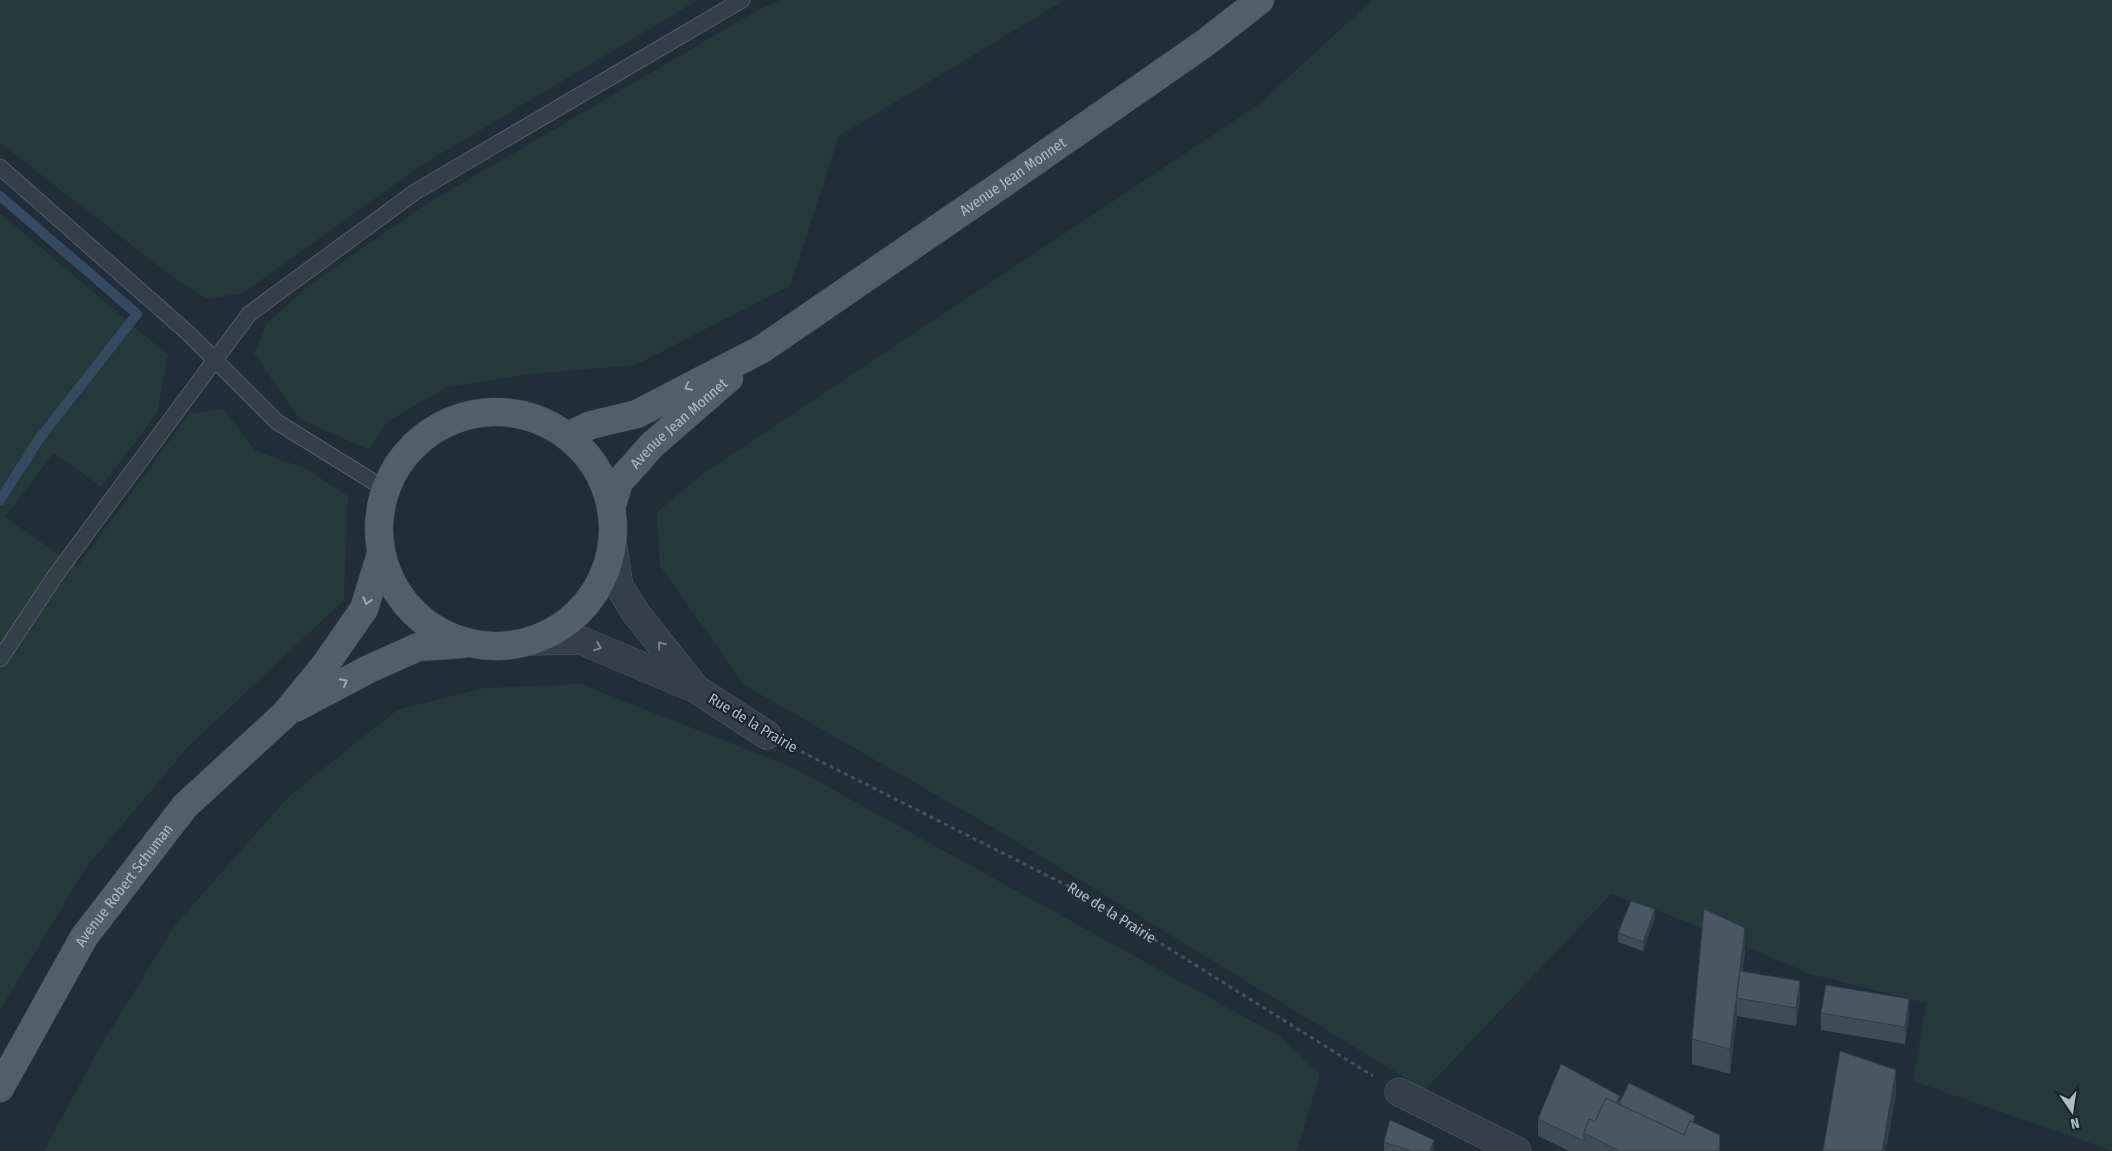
<svg xmlns="http://www.w3.org/2000/svg" width="2112" height="1151" viewBox="0 0 2112 1151" font-family="'Fira Sans Condensed',sans-serif">
	<rect width="100%" height="100%" fill="#212d39"/>
	<g fill="#23393a">
		<path d="M0 0H698L422 165 243 293 208 299 179 282 0 143Z"/>
		<path d="M780 0H1065L839 136 790 286 636 365 532 374 447 387 387 422 369 450 300 419 254 354 267 323 308 286 423 206 758 10Z"/>
		<path d="M1372 0H2112V1151L1913 1081 1926 1003 1810 974 1682 920 1611 894 1425 1090 999 831 744 685 660 566 657 512 705 472 1258 105Z"/>
		<path d="M0 213 168 355 157 413 101 487 54 453 5 517 77 567 189 414 223 408 256 451 307 469 348 496 344 600 187 748 86 868 0 1010Z"/>
		<path d="M581 684 796 769 1281 1037 1320 1074 1297 1151H44L97 1052 175 925 289 796 397 710 483 688Z"/>
	</g>
	<g fill="none" stroke-linecap="round" stroke-linejoin="round">
		<path stroke="#344a60" stroke-width="10" d="M0 196 137 314 39 439 0 500"/>
		<g stroke="#525d67" stroke-width="17">
			<g id="service">
				<path d="M0 167 189 334 277 422 385 489"/>
				<path d="M0 659 55 576 249 314 415 192 742 0"/>
			</g>
		</g>
		<g stroke="#525d67" stroke-width="29">
			<g id="minor">
				<path d="M533 641 580 640 696 689 635 612 619 586 613 548"/>
				<path d="M696 689 767 735"/>
				<path d="M1399 1092 1517 1151"/>
			</g>
		</g>
		<g stroke="#3e4853" stroke-width="29">
			<g id="primary">
				<circle cx="496" cy="529" r="117"/>
				<path id="s2" d="M568 436 591 425 637 414 762 349 998 187 1205 43 1260 0"/>
				<path id="s3" d="M611 508 619 482 652 445 729 378"/>
				<path d="M295 708 369 669 418 647 463 644"/>
				<path id="s4" d="M0 1088 84 937 185 806 285 714 325 665 364 609 381 554"/>
			</g>
		</g>
		<path stroke="#405657" stroke-width="3" stroke-dasharray="4 4" stroke-linecap="butt" id="s1" d="M794 748 1072 888 1373 1076"/>
		<use href="#service" stroke="#343f49" stroke-width="15"/>
		<use href="#minor" stroke="#343f49" stroke-width="28"/>
		<use href="#primary" stroke="#525e6a" stroke-width="28"/>
	</g>
	<g fill="#3f4b57">
		<path d="M1655 918 1643 951 1618 942V933Z"/>
		<path d="M1745 953 1742 971 1800 998 1796 1026 1737 1016 1730 1074 1692 1064V1039Z"/>
		<path d="M1821 1013 1909 1016 1905 1044 1821 1030Z"/>
		<path d="M1620 1102 1695 1123 1720 1151H1569L1538 1136V1119Z"/>
		<path d="M1384 1142 1434 1149 1433 1151H1384Z"/>
	</g>
	<g fill="#333d47">
		<path d="M1655 909V918L1643 951V942Z"/>
		<path d="M1745 928V953L1739 999 1737 998V1016L1730 1074V1049Z"/>
		<path d="M1800 981V998L1796 1026V1008Z"/>
		<path d="M1909 999V1016L1905 1044V1027Z"/>
		<path d="M1896 1070V1095L1886 1151H1882Z"/>
		<path d="M1620 1096V1113L1613 1109Z"/>
		<path d="M1720 1135V1151H1719Z"/>
		<path d="M1434 1140V1149L1433 1151H1430Z"/>
	</g>
	<g fill="#495765" stroke="#333d47">
		<path d="M1631 901 1655 909 1643 942 1618 933Z"/>
		<path d="M1704 909 1745 928 1730 1049 1692 1039Z"/>
		<path d="M1740 971 1800 981 1796 1008 1737 998Z"/>
		<path d="M1826 985 1909 999 1905 1027 1821 1013Z"/>
		<path d="M1840 1051 1896 1070 1882 1151H1823Z"/>
		<path d="M1561 1064 1620 1096 1616 1103 1606 1098 1595 1122 1589 1119 1584 1133V1141L1538 1119Z"/>
		<path d="M1629 1083 1695 1116 1693 1122 1690 1121 1684 1135 1619 1104Z"/>
		<path d="M1606 1098 1684 1135 1690 1121 1720 1135 1719 1151H1619L1584 1133 1589 1119 1595 1122Z"/>
		<path d="M1390 1120 1434 1140 1430 1151H1411L1384 1142Z"/>
	</g>
	<defs><path id="oneway-chevron" d="M-2-3.5L2.5 0L-2 3.5" fill="none" stroke-width="1.6" stroke-linecap="round" stroke-linejoin="round" transform="scale(1.25)"/></defs>
	<g stroke="#9ca8b4">
		<use href="#oneway-chevron" transform="translate(688 387) rotate(152)"/>
		<use href="#oneway-chevron" transform="translate(367 601) rotate(106)"/>
		<use href="#oneway-chevron" transform="translate(344 682) rotate(-28)"/>
	</g>
	<g stroke="#78838e">
		<use href="#oneway-chevron" transform="translate(661 645) rotate(-129)"/>
		<use href="#oneway-chevron" transform="translate(598 647) rotate(21)"/>
	</g>
	<g text-anchor="middle" stroke-width="4.5" stroke-linejoin="round" paint-order="stroke">
		<g font-size="15" fill="#afbac6" stroke="#1a242e">
			<text dy="5" stroke="none"><textPath href="#s2" startOffset="518">Avenue Jean Monnet</textPath></text>
			<text dy="5" stroke="none"><textPath href="#s3" startOffset="111">Avenue Jean Monnet</textPath></text>
			<text transform="translate(753 723) rotate(31)" y="5">Rue de la Prairie</text>
			<text dy="5" stroke="none"><textPath href="#s4" startOffset="238">Avenue Robert Schuman</textPath></text>
			<text dy="5" stroke="none"><textPath href="#s1" startOffset="358">Rue de la Prairie</textPath></text>
		</g>
	</g>
	<g transform="translate(2072 1111) rotate(167)" stroke="#1a242e" stroke-width="4" paint-order="stroke">
	<path d="M0-4L9 19L0 12L-9 19Z" fill="#afbac6"/>
	<text y="-8" font-size="14" font-weight="bold" text-anchor="middle" fill="#afbac6">N</text>
	</g>
</svg>
